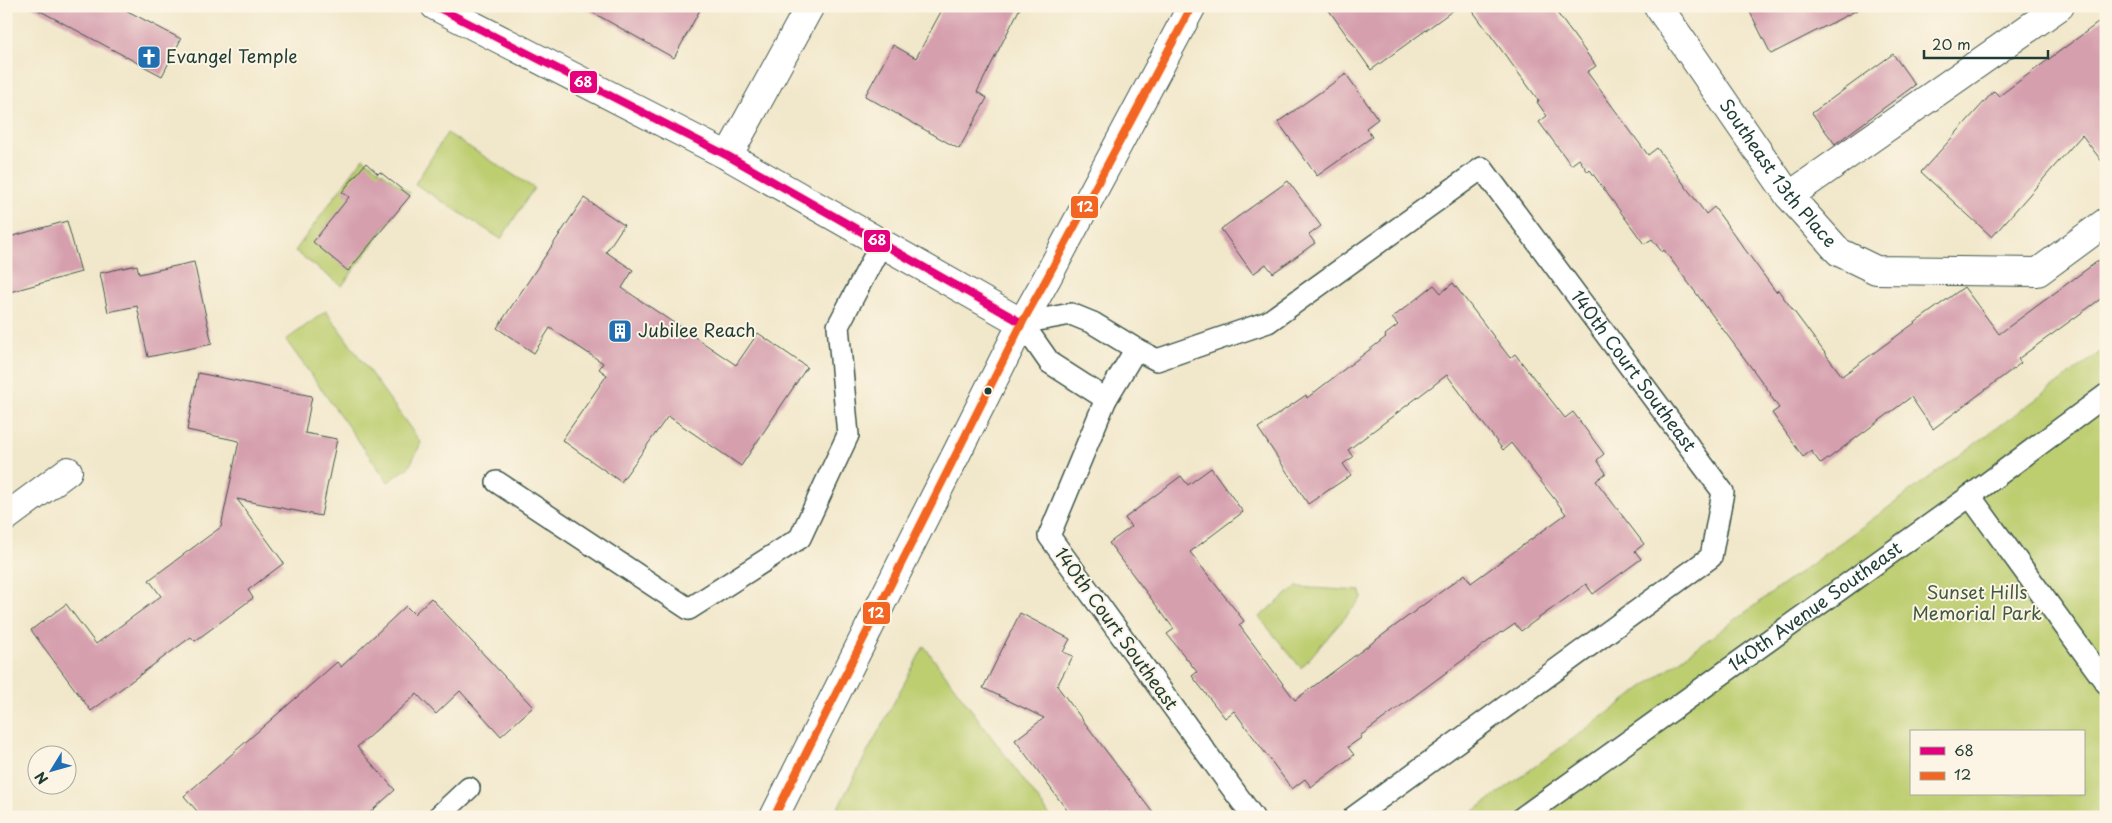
<svg xmlns="http://www.w3.org/2000/svg" width="2112" height="823" viewBox="0 0 2112 823" font-family="'Playpen Sans',sans-serif">
	<rect width="100%" height="100%" fill="#fcf5e5"/>
	<filter id="ink" filterUnits="userSpaceOnUse"><feTurbulence type="fractalNoise" baseFrequency=".02" numOctaves="2"/><feDisplacementMap in="SourceGraphic" scale="10" xChannelSelector="R" yChannelSelector="G"/><feConvolveMatrix kernelMatrix="1 2 1 2 8 2 1 2 1" color-interpolation-filters="sRGB"/></filter>
	<filter id="wash" filterUnits="userSpaceOnUse"><feTurbulence type="fractalNoise" baseFrequency=".0096" numOctaves="4" result="noise"/><feDisplacementMap in="SourceGraphic" scale="20" xChannelSelector="R" yChannelSelector="G"/><feGaussianBlur stdDeviation="1.12" result="paint"/><feColorMatrix in="noise" values="0 0 0 0 0 0 0 0 0 0 0 0 0 0 0 0 0 1.4 0 .05"/><feComposite in="paint" operator="in"/></filter>
	<g filter="url(#wash)">
		<rect width="100%" height="100%" fill="#f1e7ca"/>
		<g fill="#bdce71" stroke="#6e8652" fill-rule="evenodd">
			<path d="M447 133 534 188 501 239 415 184Z"/>
			<path d="M363 158 410 193 342 286 295 251Z"/>
			<path d="M326 311 421 443 409 467 388 482 286 340Z"/>
			<path d="M2106 348V817H1466ZM1911 732H2083V794H1911Z"/>
			<path d="M1296 587 1361 591 1362 598 1301 668 1259 617Z"/>
			<path d="M924 646 1051 817H833Z"/>
		</g>
		<g id="blocks">
			<g fill="#d59fae">
				<path d="M31 6H118L181 39 162 76Z"/>
				<path d="M581 6H702L674 58Z"/>
				<path d="M944 6H1021L977 92 987 98 959 149 865 96 893 45 916 58Z"/>
				<path d="M1326 6H1459L1371 70Z"/>
				<path d="M1469 6H1552L1596 66 1587 72 1648 155 1657 148 1706 214 1714 207 1776 292 1778 290 1842 376 1964 287 1999 334 2106 255V295L2018 359 2021 363 1933 429 1911 397 1821 464 1811 451 1803 457 1772 413 1779 408 1770 395 1771 394 1664 250 1662 252 1652 239 1644 244 1590 170 1588 172 1579 159 1571 165 1539 122 1547 116 1537 102 1539 101Z"/>
				<path d="M1747 6H1865L1771 54Z"/>
				<path d="M2106 17V167L2082 135 1992 237 1921 172 1994 91 1999 96Z"/>
				<path d="M1893 54 1915 85 1835 144 1812 113Z"/>
				<path d="M1346 74 1378 119 1366 128 1372 137 1317 176 1278 122Z"/>
				<path d="M366 163 378 174 380 172 410 196 348 271 313 242 349 197 342 192Z"/>
				<path d="M1288 181 1321 226 1309 235 1315 243 1273 273 1266 264 1253 274 1221 229Z"/>
				<path d="M584 198 624 225 606 252 633 270 622 288 736 365 758 333 807 367 741 466 668 416 621 482 562 440 607 375 599 369 603 363 550 328 534 353 497 328Z"/>
				<path d="M67 221 81 272 6 293V238Z"/>
				<path d="M194 262 212 344 148 357 137 306 108 312 100 273 137 265 139 274Z"/>
				<path d="M1453 283 1510 358 1515 354 1565 418 1573 412 1604 454 1597 460 1606 473 1596 481 1644 544 1635 551 1641 559 1593 594 1586 584 1521 631 1515 624 1502 633 1501 632 1360 736 1361 738 1348 747 1354 755 1311 787 1305 779 1292 789 1234 711 1225 718 1192 676 1197 672 1167 634 1174 629 1109 543 1131 527 1125 518 1181 476 1188 485 1211 468 1243 512 1190 552 1244 621 1239 625 1295 700 1465 574 1471 583 1566 514 1511 443 1503 450 1447 375 1348 450 1353 457 1343 464 1351 475 1308 504 1258 428 1306 395 1307 398 1386 337 1385 335 1398 325 1392 318 1434 285 1441 293Z"/>
				<path d="M198 373 312 396 305 433 337 439 321 516 237 499 284 563 248 590 253 598 195 641 191 637 91 711 31 630 66 604 96 644 161 596 149 580 221 527 239 441 187 430Z"/>
				<path d="M431 598 533 707 501 736 460 691 436 714 417 694 357 747 395 790 365 817H202L184 796 337 662 341 667 406 606 414 614Z"/>
				<path d="M1020 613 1070 639 1063 652 1073 656 1057 686 1156 817H1072L1015 740 1044 718 983 688Z"/>
			</g>
		</g>
	</g>
	<g filter="url(#ink)">
		<use href="#blocks" fill-opacity="0" stroke="#3e564a" stroke-width="1"/>
		<g fill="none" stroke-linecap="round" stroke-linejoin="round">
			<g stroke="#3e564a" stroke-width="24">
				<g id="service">
					<path d="M1106 399 1050 363 1022 323 1071 314 1093 323 1136 349"/>
					<path d="M497 482 689 609 800 538 848 435 838 326 881 244"/>
					<path d="M1970 496 2106 683"/>
					<path d="M438 817 469 788"/>
					<path id="s1" d="M1253 817 1049 536 1106 399 1136 349 1157 360 1268 322 1482 168 1723 492 1711 557 1354 817"/>
					<path id="s2" d="M1523 817 1970 496 2106 395"/>
				</g>
			</g>
			<g stroke="#3e564a" stroke-width="30">
				<g id="minor">
					<path d="M435 6 728 156 1022 323"/>
					<path id="s3" d="M1658 6 1789 196 1839 252 1876 270 2038 272 2106 222"/>
					<path d="M728 156 810 6"/>
					<path d="M1789 196 2060 6"/>
					<path d="M6 517 68 471"/>
				</g>
			</g>
			<g stroke="#3e564a" stroke-width="30">
				<path id="tertiary" d="M774 817 1022 323 1047 278 1192 6"/>
			</g>
			<use href="#service" stroke="#fff" stroke-width="21"/>
			<use href="#minor" stroke="#fff" stroke-width="28"/>
			<use href="#tertiary" stroke="#fff" stroke-width="28"/>
			<g stroke="#fcf5e5" stroke-width="11">
				<path id="bus-1" d="M435 6 728 156 1022 323"/>
			</g>
			<g stroke="#fcf5e5" stroke-width="11">
				<path id="bus-2" d="M774 817 1022 323 1047 278 1192 6"/>
			</g>
			<use href="#bus-1" stroke="#e5007d" stroke-width="8"/>
			<use href="#bus-2" stroke="#f26522" stroke-width="8"/>
		</g>
	</g>
	<defs>
		<g id="church-square" transform="scale(1.25)"><rect x="-9" y="-9" width="18" height="18" rx="4" fill="#1f6fb2" stroke="#fcf5e5"/><path d="M-1.2-6h2.4v3.5h3.3v2.4h-3.3V6h-2.4V-.1h-3.3v-2.4h3.3Z" fill="#fff"/></g>
		<g id="building-square" transform="scale(1.25)"><rect x="-9" y="-9" width="18" height="18" rx="4" fill="#1f6fb2" stroke="#fcf5e5"/><path d="M-4-6H4V6H1V3H-1V6H-4ZM-2.5-4.3h1.7v1.8h-1.7ZM.8-4.3h1.7v1.8H.8ZM-2.5-1h1.7V.8h-1.7ZM.8-1h1.7V.8H.8Z" fill="#fff"/></g>
	</defs>
	<g fill-rule="evenodd">
		<use href="#church-square" x="149" y="57"/>
		<use href="#building-square" x="620" y="331"/>
	</g>
	<circle fill="#1f3d34" stroke="#fcf5e5" stroke-width="2" cx="988" cy="391" r="4.5"/>
	<g text-anchor="middle" stroke-width="4" stroke-linejoin="round" paint-order="stroke">
		<g font-size="18" fill="#1f3d34" stroke="#fcf5e5" text-anchor="start">
			<text x="166" y="63">Evangel Temple</text>
			<text x="638" y="337">Jubilee Reach</text>
		</g>
		<g font-size="18" fill="#1f3d34" stroke="#fcf5e5">
			<text dy="6" stroke="none"><textPath href="#s3" startOffset="206">Southeast 13th Place</textPath></text>
			<text dy="6" stroke="none"><textPath href="#s1" startOffset="1212">140th Court Southeast</textPath></text>
			<text dy="6" stroke="none"><textPath href="#s2" startOffset="360">140th Avenue Southeast</textPath></text>
			<text transform="translate(1116 629) rotate(54)" y="6">140th Court Southeast</text>
		</g>
		<g font-size="18" fill="#3f5a40" stroke="#fcf5e5">
			<text x="1977" y="599">Sunset Hills<tspan x="1977" dy="21">Memorial Park</tspan></text>
		</g>
	</g>
	<g stroke="#fcf5e5" stroke-width="2">
		<rect x="569" y="70" width="29" height="24" rx="5" fill="#e5007d"/>
		<rect x="1070" y="195" width="29" height="24" rx="5" fill="#f26522"/>
		<rect x="863" y="229" width="28" height="24" rx="5" fill="#e5007d"/>
		<rect x="862" y="601" width="29" height="24" rx="5" fill="#f26522"/>
	</g>
	<g font-size="14" text-anchor="middle" font-weight="bold" fill="#fff">
		<text x="583" y="87">68</text>
		<text x="1085" y="212">12</text>
		<text x="877" y="245">68</text>
		<text x="876" y="618">12</text>
	</g>
	<rect width="2112" height="823" fill="none" stroke="#fcf5e5" stroke-width="25"/>
	<rect x="1910" y="730" width="175" height="65" fill="#fcf5e5" stroke="#a4ab9e"/>
	<rect x="1920" y="747" width="25" height="8" fill="#e5007d" stroke="#a4ab9e"/>
	<text x="1954" y="756" font-size="15" fill="#1f3d34">68</text>
	<rect x="1920" y="772" width="25" height="8" fill="#f26522" stroke="#a4ab9e"/>
	<text x="1954" y="780" font-size="15" fill="#1f3d34">12</text>
	<g transform="translate(52 770) rotate(233)"><circle r="24" fill="#fcf5e5" stroke="#a4ab9e"/>
	<path d="M0-4L9 19L0 12L-9 19Z" fill="#1f6fb2"/>
	<text y="-8" font-size="14" font-weight="bold" text-anchor="middle" fill="#1f3d34">N</text>
	</g>
	<path d="M1924 50v8h124v-8" fill="none" stroke="#1f3d34" stroke-width="2.5"/>
	<text x="1932" y="50" font-size="15" fill="#1f3d34" stroke="#fcf5e5" stroke-width="4" paint-order="stroke">20 m</text>
</svg>
